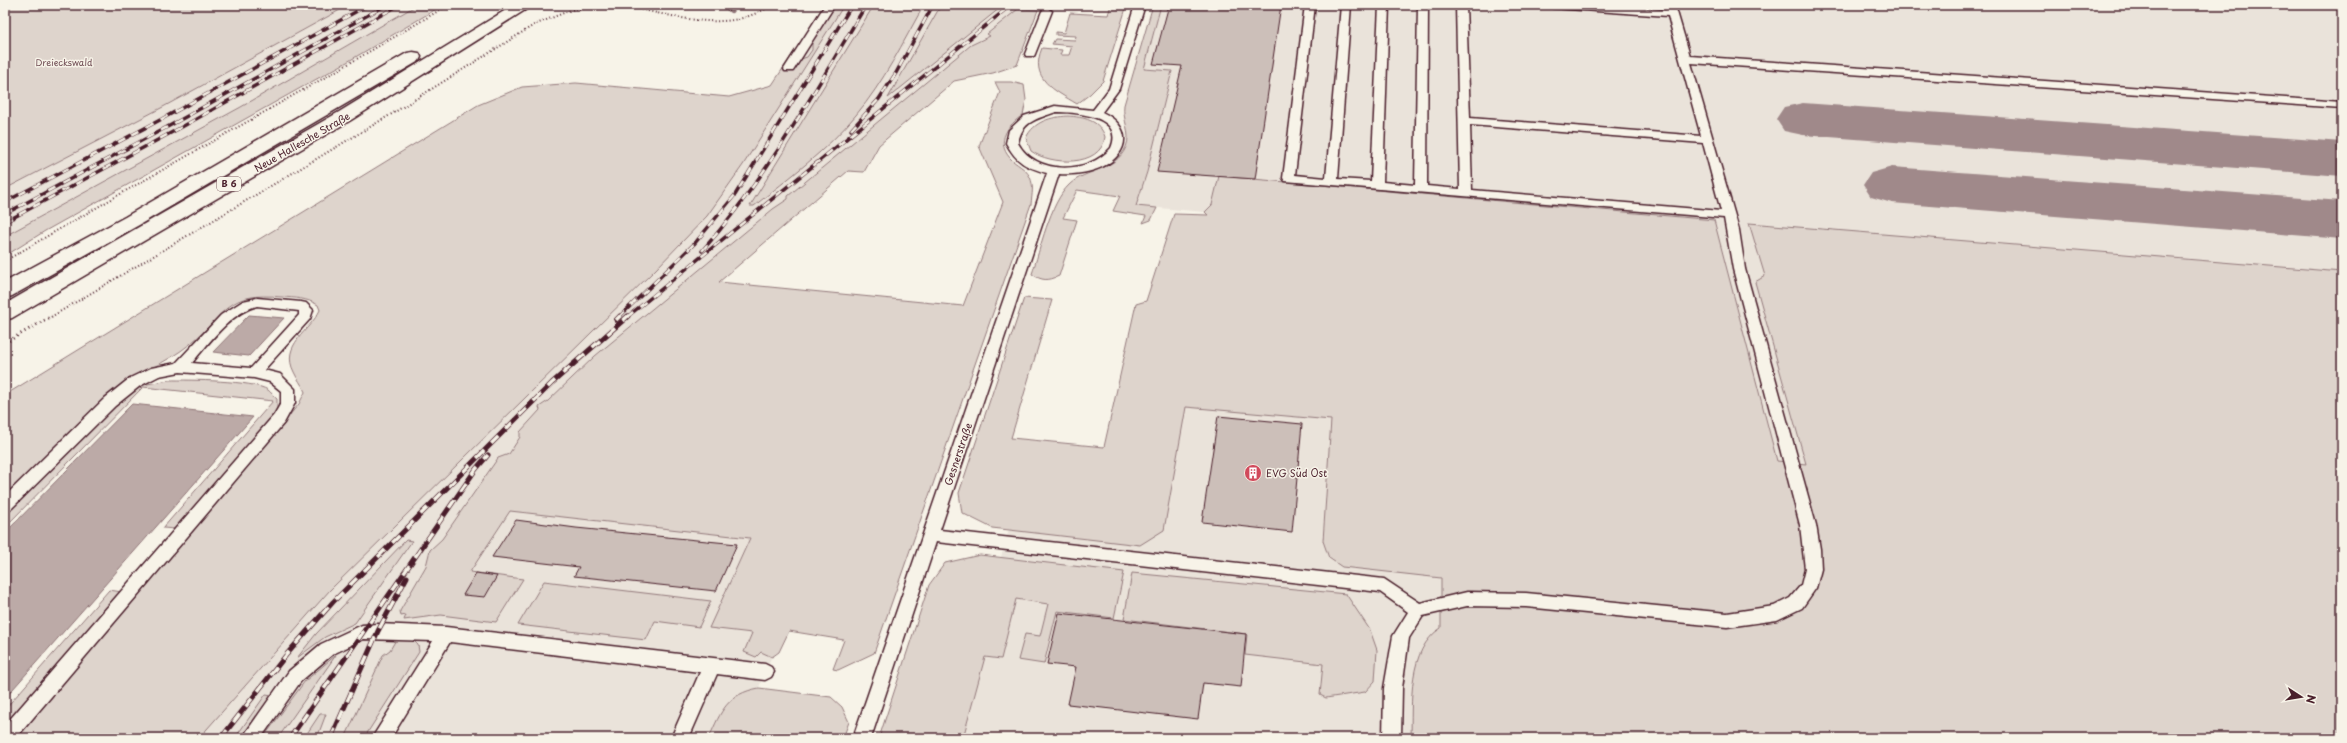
<svg xmlns="http://www.w3.org/2000/svg" width="2347" height="743" viewBox="0 0 2347 743" font-family="'Playpen Sans',sans-serif">
	<rect width="100%" height="100%" fill="#f7f3e8"/>
	<filter id="ink" filterUnits="userSpaceOnUse"><feTurbulence type="fractalNoise" baseFrequency=".025" numOctaves="2"/><feDisplacementMap in="SourceGraphic" scale="8" xChannelSelector="R" yChannelSelector="G"/><feConvolveMatrix kernelMatrix="1 2 1 2 8 2 1 2 1" color-interpolation-filters="sRGB"/></filter>
	<g filter="url(#ink)">
		<g fill="#eae3da">
			<path d="M349 5H417L241 107 5 236V189L163 107Z"/>
			<path d="M825 5H959L1038 10 982 50 606 362 834 506 738 738H161L772 85Z"/>
			<path d="M1161 5H2342V738H949L1011 522 1141 529 1209 215 1205 212 1136 206 1147 172 1172 71 1143 69Z"/>
		</g>
		<g fill="#ded4cc" stroke="#947a7c">
			<path d="M5 5H349L163 107 5 189Z"/>
			<path d="M417 5H443L347 62 45 231 5 256V236L241 107Z"/>
			<path d="M825 5H827L798 60 807 57 812 50V40L834 5H844L743 165 707 216 656 269 330 590 199 738H15L299 404 305 392C302 384 297 379 294 372 280 345 310 331 320 310L318 305C307 298 295 298 282 297 226 291 227 313 190 344 167 363 136 374 112 392L5 496V395L478 105 522 87 576 83 729 97 772 85Z"/>
			<path d="M874 5H924C903 42 884 82 856 115 827 150 789 178 754 206H750Z"/>
			<path d="M941 5 1000 8 888 98Z"/>
			<path d="M1111 5H1127L1103 81 1090 94 1077 104C1054 90 1029 79 1042 48L1062 50 1060 55H1069L1072 46 1052 44 1055 39 1075 40 1076 36 1056 35V32L1064 33 1070 13 1108 15Z"/>
			<path d="M1153 5H1161L1144 69 1172 71 1147 172 1136 206 1157 208 1151 220 1143 223 1146 216 1113 211 1120 196 1077 190 1063 218 1077 220 1059 276C1048 281 1042 281 1032 274 1040 250 1050 203 1069 185 1085 169 1116 171 1126 147 1132 133 1122 120 1124 105Z"/>
			<path d="M1018 9 1038 10 1017 65 993 73 954 81 879 145 864 172 848 171 719 282 963 306 1003 202 979 146 1000 92 995 82H1011L1024 85 1026 100 1023 115C1008 125 995 141 1010 158 1016 165 1025 167 1030 177 1034 186 1032 194 1031 204L874 653 838 670 833 669 844 640 789 631 779 652 772 657 761 652 756 657 744 652 752 633 709 628 750 538 510 511 470 572 523 579 496 622 441 615 404 620 406 615 401 616 400 611 426 566 430 550 442 539 498 458 509 454 520 437V432L540 410 539 407 548 401 595 356 773 209 788 199V196L971 45 990 36 987 34Z"/>
			<path d="M1068 116C1083 117 1100 120 1105 137 1101 168 1050 165 1031 151L1026 138C1034 121 1051 117 1068 116Z"/>
			<path d="M1219 176 1714 220 1777 461 1806 464 1755 282 1765 276 1749 223 2342 272V738H1411C1412 703 1407 649 1441 628V578L1342 567 1329 558 1323 541 1331 420 1186 407 1164 530 1140 545 992 528 962 513 959 493 1024 298 1052 300 1011 438 1104 447 1136 304 1146 301 1174 214 1208 215 1205 212 1212 205Z"/>
			<path d="M169 380C190 380 252 380 268 390 271 392 274 397 277 399V408L271 419 175 529 163 528 273 401 143 387 5 527V513L109 409 142 385Z"/>
			<path d="M406 540 412 541 355 623 325 637 297 658 316 634Z"/>
			<path d="M980 555 1124 572 1114 618 1057 611 1044 664 1018 660 1025 634 1040 636 1048 604 1016 599 1001 659 985 657 963 738H879L929 585 945 563Z"/>
			<path d="M1132 573 1346 594 1370 630 1377 650 1375 681 1365 692 1326 698 1320 695 1323 664 1245 655 1247 634 1124 619Z"/>
			<path d="M544 581 711 601 699 627 655 621 646 640 518 625Z"/>
			<path d="M109 590 122 592 5 728V709Z"/>
			<path d="M397 638 413 640 418 645 419 652 364 738H345L383 655 390 650Z"/>
			<path d="M336 655 278 738H263L305 681Z"/>
			<path d="M759 688 831 697 842 707 849 722 843 738H709C721 711 727 694 759 688Z"/>
			<path d="M266 694 272 695 242 738H235Z"/>
			<path d="M320 714H326L317 738H304Z"/>
		</g>
		<g fill="#bcaaa7" stroke="#8e7275">
			<path d="M249 315 284 318 249 356 213 352Z"/>
			<path d="M132 404 253 417 5 698V533Z"/>
		</g>
		<g fill="none" stroke-linecap="round" stroke-linejoin="round">
			<path stroke="#8e7275" stroke-width="6" d="M725 5 731 10"/>
			<g fill="#a0898a" fill-rule="evenodd">
				<path d="M1803 103 2342 142V176L1803 135 1784 131 1776 119 1784 107Z"/>
				<path d="M1892 167 2342 201V239L1892 203 1871 197 1863 185 1871 173Z"/>
			</g>
		</g>
		<g fill="#ccbfb9" stroke="#4a1f2b">
			<path d="M1169 5H1281L1255 179 1157 172 1182 66 1153 64Z"/>
			<path d="M1218 416 1302 424 1292 532 1202 522Z"/>
			<path d="M516 520 576 528 737 544 716 591 574 576 579 567 492 557Z"/>
			<path d="M476 573 497 576 485 597 463 595Z"/>
			<path d="M1059 613 1246 634 1241 687 1203 683 1198 719 1068 704 1076 667 1047 664Z"/>
		</g>
		<g fill="none" stroke-linecap="round" stroke-linejoin="round">
			<g stroke="#4a1f2b" stroke-width="3">
				<g id="service">
					<path d="M825 5H835L793 71H785L784 69Z"/>
					<path d="M1135 5H1145L1119 89 1102 112C1132 126 1131 153 1102 167 1089 173 1073 175 1059 174L940 530 1384 579 1420 603 1467 592 1526 593 1727 613 1774 606 1790 598 1801 585 1805 569 1800 525 1733 269 1724 218 1285 181 1283 178 1305 5H1315L1295 175 1326 178 1341 5H1351L1338 179 1371 181 1379 5H1389L1383 182 1415 185 1418 5H1428L1427 186 1460 189 1456 5H1466L1470 118 1701 136 1668 16 1553 8 1548 5H1598L1666 10 1665 5H1675L1690 56 2342 102V108L1691 63 1739 230 1745 269 1816 525 1820 549 1821 569 1816 588 1802 608 1777 620 1727 627 1526 607 1467 606 1423 616 1409 638 1402 688 1401 738H1383L1384 688 1393 636 1408 612 1380 592 936 542 871 738H853L1047 173C1026 167 1017 163 1006 143L1009 130 1024 116 1055 106 1093 110 1109 89ZM1056 112C1076 112 1125 116 1111 148 1088 175 1035 175 1018 143 1022 121 1037 119 1056 112ZM1470 125 1703 143 1721 211 1472 190Z"/>
					<path d="M1047 8 1052 11 1035 54 1034 56H1026L1025 54 1042 11Z"/>
					<path d="M257 298 301 302 306 303 313 310 310 319 264 370 280 374 295 389V403L284 423 16 738H5V725L274 415 281 403V391L270 382 254 378 180 372 159 376 140 386 115 406 10 510 5 512V496L105 398 130 378 151 368 176 363 221 315 243 301ZM257 306 299 311V315L251 368 192 363C209 343 230 313 257 306Z"/>
					<path d="M378 624 446 627 765 664 771 667 774 672 771 677 765 680 717 674 689 738H671L700 672 450 642 391 738H372L433 641 364 639 333 654 301 681 261 738H242L289 671 321 644 362 625Z"/>
				</g>
			</g>
			<g stroke="#4a1f2b" stroke-width="3">
				<g id="primary">
					<path d="M514 5H533L351 120 12 318 5 320V304L339 112Z"/>
					<path d="M413 52 419 53 421 57 419 61 139 225 12 296 5 298V282L125 217 407 53Z"/>
				</g>
			</g>
			<g stroke="#4a1f2b" stroke-width="2" stroke-dasharray="1 2.5" stroke-linecap="butt">
				<path d="M610 5C650 8 692 26 733 20 747 18 760 12 773 5"/>
				<path d="M5 261C152 174 302 93 448 5"/>
				<path d="M51 317 390 115 534 25 571 10 609 5"/>
			</g>
			<path stroke="#4a1f2b" stroke-width="3" stroke-dasharray="1 3.5" stroke-linecap="butt" d="M5 343 52 316"/>
			<use href="#service" fill="#f7f3e8" fill-rule="evenodd"/>
			<use href="#primary" fill="#f7f3e8" fill-rule="evenodd"/>
			<g stroke="#4a1f2b" stroke-width="3.5">
				<g id="rail-far1">
					<path d="M851 130 879 99 896 73 933 5"/>
					<path d="M5 202 160 120 368 5"/>
					<path d="M5 214 171 125 386 5"/>
					<path d="M5 222 180 128 399 5"/>
					<path d="M702 251C768 176 815 90 866 5"/>
					<path d="M619 317 695 243 735 195 852 5"/>
					<path d="M627 317 1011 5"/>
				</g>
			</g>
			<g stroke="#4a1f2b" stroke-width="5">
				<g id="rail">
					<path d="M616 320 620 316"/>
					<path d="M221 738 287 654 333 602 552 383 628 316"/>
					<path d="M290 738 476 469 488 455"/>
					<path d="M331 738 378 631 407 577"/>
				</g>
			</g>
			<use href="#rail-far1" stroke="#f7f3e8" stroke-width="2.5" stroke-dasharray="8" stroke-linecap="butt"/>
			<use href="#rail" stroke="#f7f3e8" stroke-width="3.5" stroke-dasharray="10" stroke-linecap="butt"/>
		</g>
	</g>
	<defs>
		<g id="building-disc" transform="scale(0.9)"><circle r="9.5" fill="#d1495b" stroke="#f7f3e8"/><path d="M-4-6H4V6H1V3H-1V6H-4ZM-2.5-4.3h1.7v1.8h-1.7ZM.8-4.3h1.7v1.8H.8ZM-2.5-1h1.7V.8h-1.7ZM.8-1h1.7V.8H.8Z" fill="#fff"/></g>
	</defs>
	<g fill-rule="evenodd">
		<use href="#building-disc" x="1253" y="473"/>
	</g>
	<g text-anchor="middle" stroke-width="3" stroke-linejoin="round" paint-order="stroke">
		<g font-size="9" fill="#6f4c53" stroke="#f7f3e8">
			<text x="64" y="66">Dreieckswald</text>
		</g>
		<rect fill="#f7f3e8" stroke="#7e5f64" stroke-width="1" x="217" y="177" width="24" height="14" rx="3"/>
		<g font-size="9" font-weight="bold" fill="#4a1f2b">
			<text x="229" y="187">B 6</text>
		</g>
		<g font-size="10" fill="#4a1f2b" stroke="#f7f3e8">
			<text transform="translate(302 142) rotate(-30)" y="4">Neue Hallesche Straße</text>
			<text transform="translate(958 454) rotate(-71)" y="4">Gesnerstraße</text>
		</g>
		<g font-size="10" fill="#4a1f2b" stroke="#f7f3e8" text-anchor="start">
			<text x="1266" y="477">EVG Süd Ost</text>
		</g>
	</g>
	<rect width="2347" height="743" fill="none" stroke="#f7f3e8" stroke-width="20"/>
	<rect x="10" y="10" width="2327" height="723" fill="none" stroke="#4a1f2b" stroke-width="1.5" filter="url(#ink)"/>
	<g transform="translate(2301 697) rotate(102)" stroke="#f7f3e8" stroke-width="3" paint-order="stroke">
	<path d="M0-3L7 15L0 10L-7 15Z" fill="#4a1f2b"/>
	<text y="-6" font-size="11" font-weight="bold" text-anchor="middle" fill="#4a1f2b">N</text>
	</g>
</svg>
